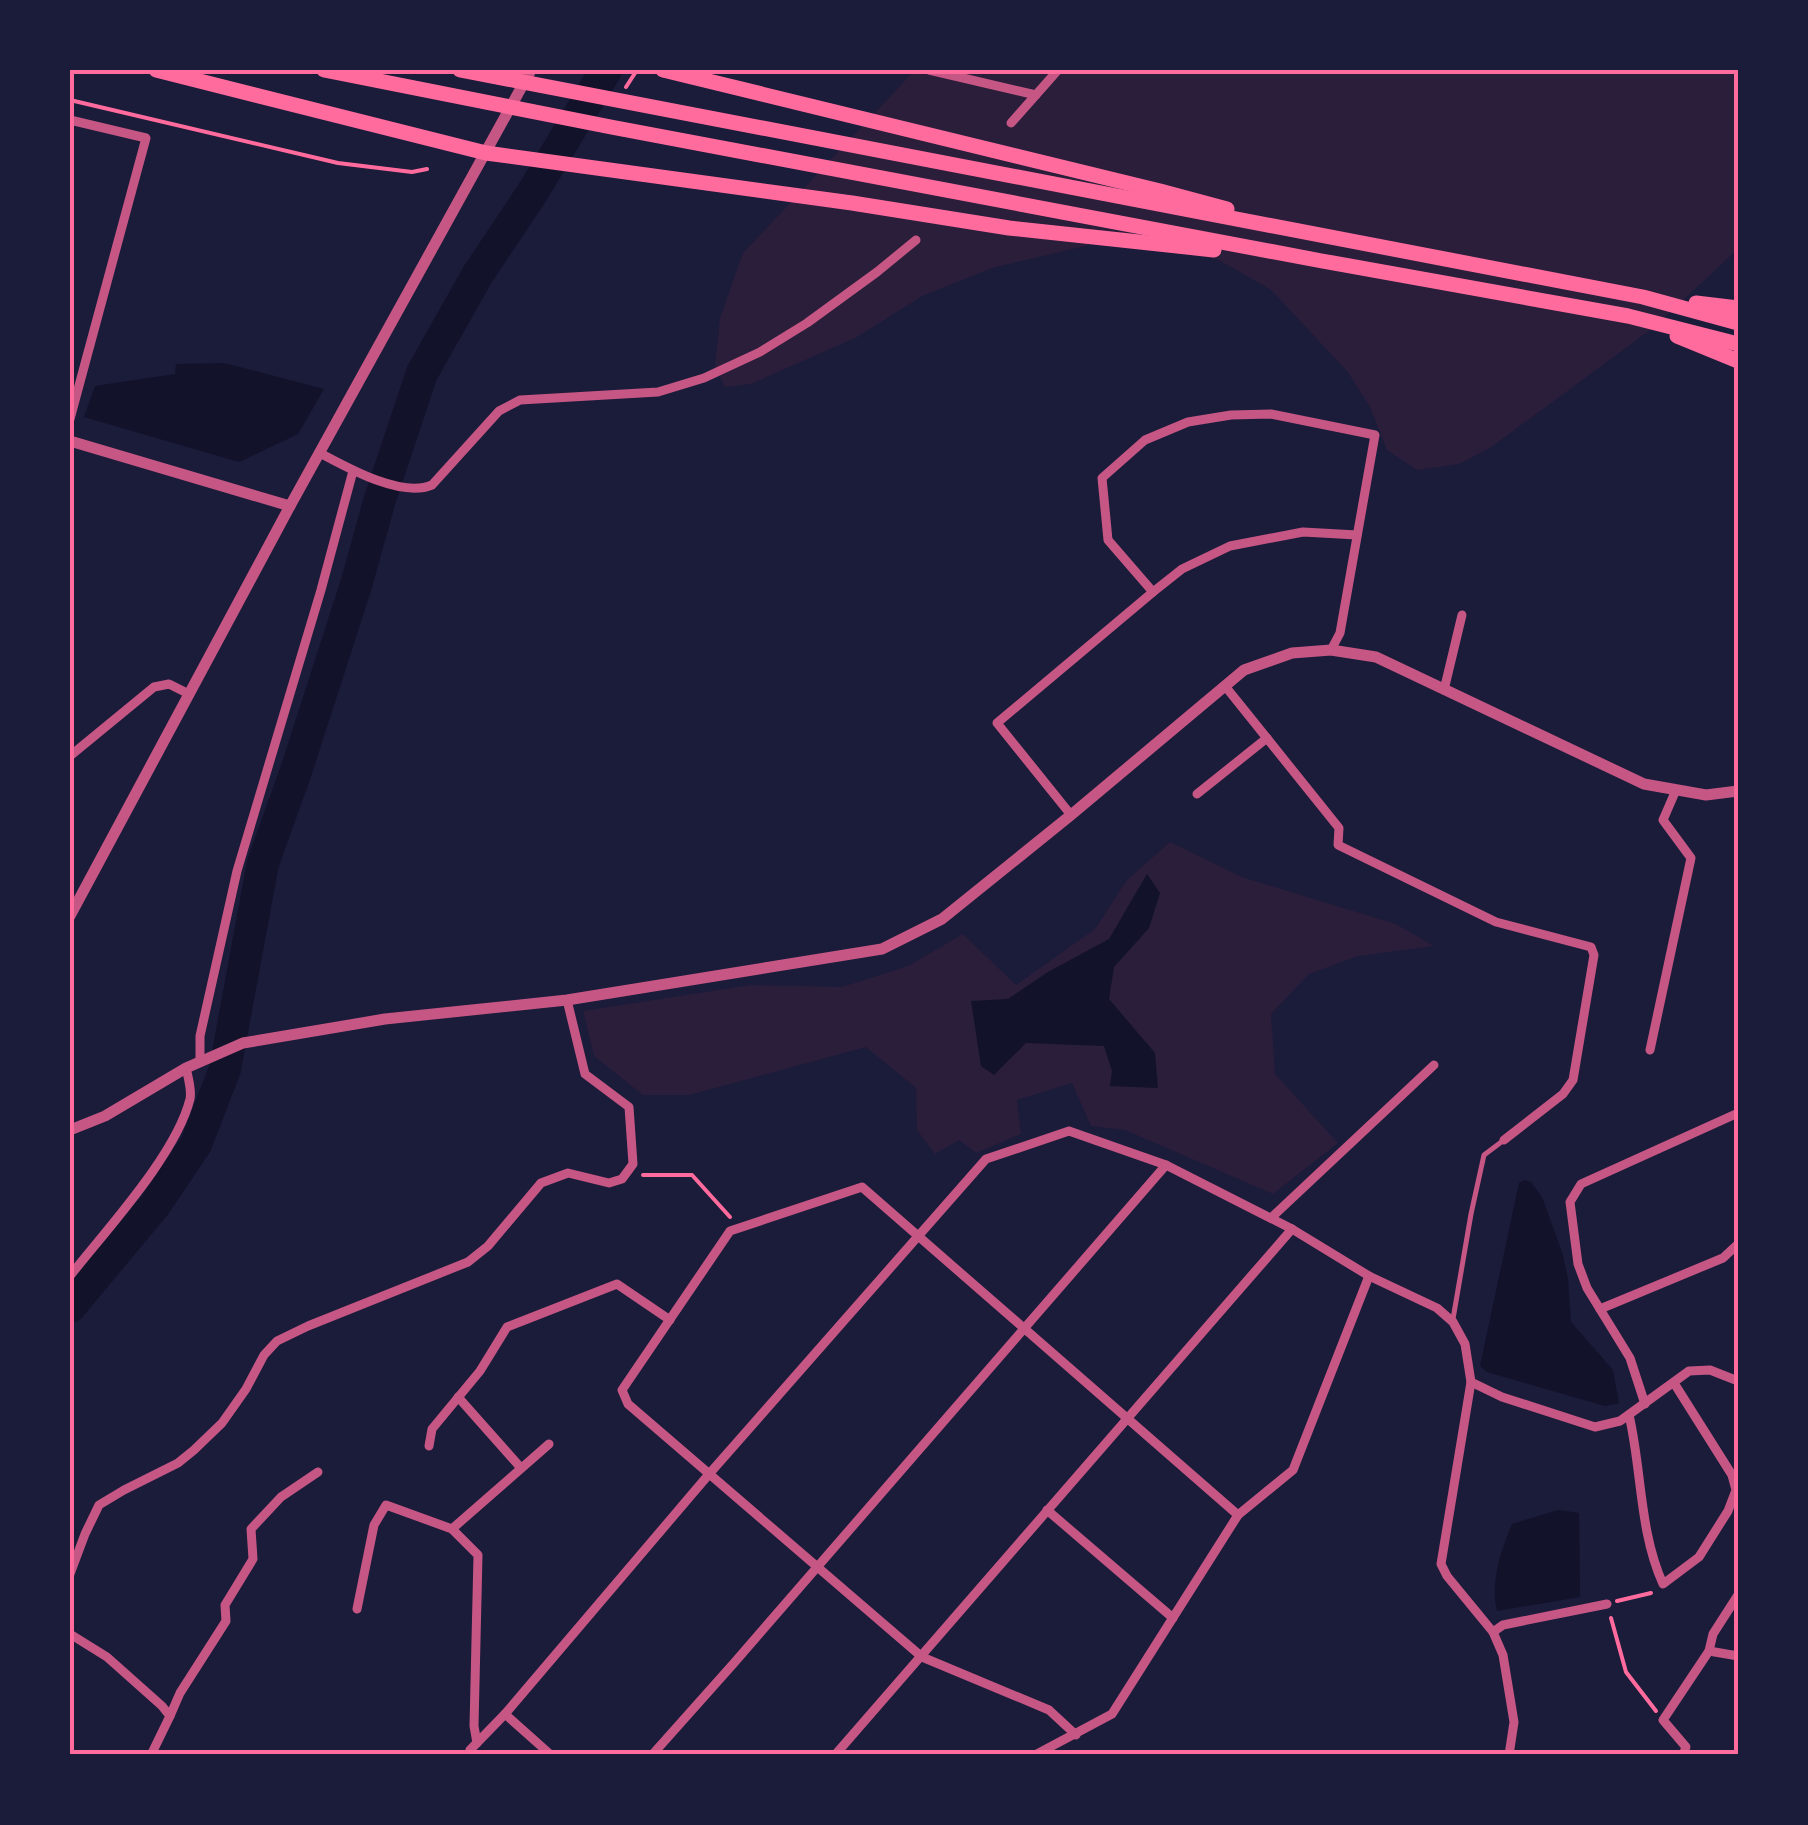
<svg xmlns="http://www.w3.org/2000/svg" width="1808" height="1825" viewBox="0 0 1808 1825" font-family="'Varela Round',sans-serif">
	<rect width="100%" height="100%" fill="#1b1b3a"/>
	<g fill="#2a1e3b">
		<path d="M915 70H1738V249L1653 328 1490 448 1459 464 1417 470 1387 450 1370 407 1347 371 1271 290 1219 260 1178 252 1098 243 992 268 922 296 857 337 751 384 725 387 715 366 720 318 743 253Z"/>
		<path d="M1170 842 1242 877 1396 924 1434 946 1358 956 1309 974 1271 1014 1275 1074 1338 1143 1273 1194 1125 1130 1091 1126 1072 1083 1017 1100 1021 1134 976 1153 959 1140 935 1154 917 1130 916 1088 866 1047 689 1095H643L594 1056 583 1011 751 985 842 987 908 966 963 934 1016 985 1095 929 1127 880Z"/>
	</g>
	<g fill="#12122b">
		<path d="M224 363 324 389 298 434 239 462 84 417 95 386 175 374 176 364Z"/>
		<path d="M1147 874 1160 893 1149 928 1114 967 1109 999 1155 1053 1158 1088 1110 1086 1112 1071 1104 1046 1026 1043 994 1075 981 1066 971 1001 1008 999 1048 972 1109 939Z"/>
		<path d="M1525 1180 1531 1182 1542 1197 1562 1252 1568 1279 1571 1322 1613 1370 1619 1403 1605 1406 1487 1372 1480 1366 1519 1183Z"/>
		<path d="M1558 1510 1579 1513 1580 1597 1497 1611C1490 1581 1501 1551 1512 1524Z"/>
	</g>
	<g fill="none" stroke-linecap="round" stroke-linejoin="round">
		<path stroke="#12122b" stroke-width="32" d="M70 1307 155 1205 196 1144 225 1069 263 863 296 771 356 585 380 499 422 373 478 274 534 190 606 70"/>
		<g stroke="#ff6b9d" stroke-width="4">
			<path d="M626 87 637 70"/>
			<path d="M70 100 338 163 412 172 427 169"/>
			<path d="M643 1175H692L730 1217"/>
			<path d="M1617 1601 1651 1593"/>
			<path d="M1611 1618 1626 1672 1656 1711"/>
		</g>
		<path stroke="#c65784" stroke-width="5" d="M1453 1319 1471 1214 1484 1155 1504 1140"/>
		<g stroke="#c65784" stroke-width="9">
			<path d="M929 70 1036 95"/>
			<path d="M70 120 146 138 70 419"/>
			<path d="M1011 123 1058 70"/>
			<path d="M320 453C348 468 401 498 432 485L499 411 520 400 658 392 704 378 760 352 807 323 877 272 916 240"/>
			<path d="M1153 592 1182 569 1230 546 1303 532 1357 535"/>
			<path d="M1225 686 1339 828 1338 845 1496 922 1591 947 1594 955 1573 1080 1563 1094 1504 1140"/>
			<path d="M1444 690 1462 615"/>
			<path d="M70 756 154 687 169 684 189 694"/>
			<path d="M1197 794 1267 738"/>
			<path d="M1071 815 997 723 1153 592 1108 540 1102 478 1145 440 1188 422 1231 415 1271 414 1375 435 1340 633 1331 650"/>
			<path d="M1650 1050 1691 858 1663 820 1676 790"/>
			<path d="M200 1061V1036L237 871 321 590 353 471"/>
			<path d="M1271 1218 1434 1065"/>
			<path d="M70 1276C106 1230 176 1155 190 1099 192 1090 188 1077 186 1068"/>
			<path d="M1600 1309 1723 1258 1738 1244"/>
			<path d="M1471 1382 1502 1397 1595 1427 1620 1421 1689 1371 1710 1370 1738 1381"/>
			<path d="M458 1397 521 1468"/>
			<path d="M1645 1404 1630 1358 1587 1288 1578 1264 1570 1202 1581 1184 1738 1113"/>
			<path d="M1629 1415C1642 1470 1639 1531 1663 1584L1699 1557 1728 1511 1736 1490 1732 1475 1674 1383"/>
			<path d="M429 1446 432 1429 480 1371 507 1327 617 1284 670 1320"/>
			<path d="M1047 1510 1173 1618"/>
			<path d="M452 1529 549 1444"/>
			<path d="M70 1574 85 1534 99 1505 124 1490 178 1463 194 1450 222 1423 246 1389 264 1355 277 1341 308 1326 468 1262 488 1246 541 1183 568 1173 609 1183 622 1179 633 1164 629 1107 585 1074 567 1000"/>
			<path d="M357 1609 374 1525 386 1505 452 1529 478 1555 474 1726 477 1743"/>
			<path d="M1493 1632 1503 1625 1607 1604"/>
			<path d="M70 1634 107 1657 162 1706 170 1716 151 1755"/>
			<path d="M1709 1651 1713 1634 1738 1595"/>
			<path d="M505 1714 551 1755"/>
			<path d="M170 1716 180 1693 226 1621 225 1605 253 1559 251 1529 281 1497 318 1472"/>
			<path d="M1076 1735 1049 1710 922 1657 628 1404 622 1390 730 1231 862 1187 1238 1515"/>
			<path d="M469 1755 470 1750 505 1714 710 1473 986 1159 1069 1131 1166 1165 1292 1229 1369 1276 1437 1308 1453 1322 1465 1344 1471 1382 1441 1564 1447 1576 1493 1632 1503 1655 1514 1722 1509 1755"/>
			<path d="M652 1755 734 1663 1166 1165"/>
			<path d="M835 1755 1292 1229"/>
			<path d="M1035 1755 1112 1714 1238 1515 1293 1470 1369 1276"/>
			<path d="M1683 1755 1686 1747 1663 1720 1709 1651 1738 1656"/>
		</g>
		<g stroke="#c65784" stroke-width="11">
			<path d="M70 441 290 506"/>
			<path d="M70 916 290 506 531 70"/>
			<path d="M70 1130 105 1116 186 1068 243 1043 385 1019 567 1000 882 949 942 919 1071 815 1244 670 1292 653 1331 650 1376 657 1644 784 1706 795 1738 791"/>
		</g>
		<g stroke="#ff6b9d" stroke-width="15">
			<path d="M156 70 486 153 852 203 1009 228 1214 250"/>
			<path d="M324 70 611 127 1322 261 1628 316 1738 344"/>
			<path d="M460 70 1643 297 1738 323"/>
			<path d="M663 70 1160 191 1227 209"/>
			<path d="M1696 303 1738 308"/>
			<path d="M1677 336 1738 361"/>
		</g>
	</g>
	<rect width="1808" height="1825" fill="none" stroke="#1b1b3a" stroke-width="145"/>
	<rect x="72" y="72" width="1664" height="1680" fill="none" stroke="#ff6b9d" stroke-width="4"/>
</svg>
